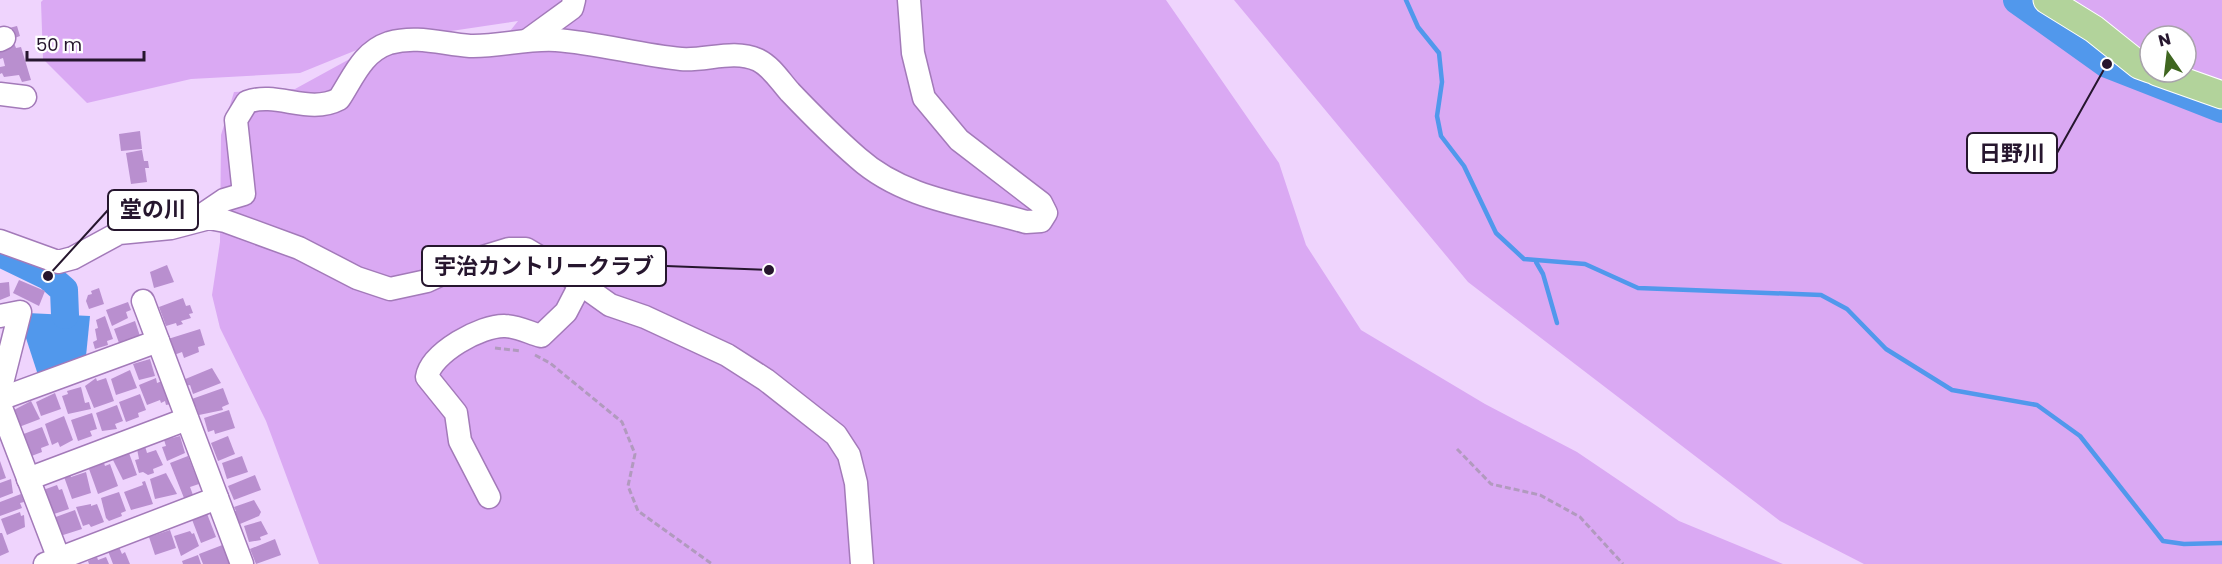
<svg xmlns="http://www.w3.org/2000/svg" width="2222" height="564" viewBox="0 0 2222 564" font-family="Poppins,'Noto Sans JP',sans-serif">
	<rect width="100%" height="100%" fill="#efd4fd"/>
	<g fill="#daa9f3" fill-rule="evenodd">
		<path d="M43 0H1166L1279 163 1306 245 1361 330 1485 404 1577 452 1679 521 1783 564H319L266 421 220 328 212 295 220 242 221 135 234 92 295 89 377 44 369 45 300 73 191 79 87 103 43 59 41 2ZM518 21 506 36 431 34Z"/>
		<path d="M1234 0H2222V564H1864L1780 521 1468 282ZM2150 36H2186V72H2150Z"/>
	</g>
	<path fill="#5198ec" d="M27 313 90 316 86 356 38 375 24 332Z"/>
	<g fill="none" stroke-linecap="round" stroke-linejoin="round">
		<g stroke="#5198ec" stroke-width="4.5">
			<path d="M1406 0 1418 27 1439 53 1442 82 1437 116 1441 136 1464 166 1496 233 1524 259 1585 264 1638 288 1821 295 1847 309 1886 349 1952 390 2037 405 2080 436 2163 541 2184 544 2222 543"/>
			<path d="M1536 262 1543 274 1557 323"/>
		</g>
		<g stroke="#5198ec" stroke-width="28">
			<path d="M2017 0 2107 64 2222 109"/>
			<path d="M0 253 48 276 64 290 65 315"/>
		</g>
	</g>
	<g fill="#b98fcf">
		<path d="M17 26 20 36 9 40 5 29Z"/>
		<path d="M14 43 16 48 21 47 31 80 22 82 19 75 4 77 2 73 0 74V67L5 66 3 58 0 59V45Z"/>
		<path d="M140 131 142 149 121 151 119 134Z"/>
		<path d="M142 150 144 161H148L149 168H145L147 182 131 184 126 153Z"/>
		<path d="M167 265 174 282 154 288 150 272Z"/>
		<path d="M19 280 45 291 39 306 13 293Z"/>
		<path d="M9 282 10 296 0 300V283Z"/>
		<path d="M99 288 104 304 89 309 86 301 88 295 92 294 91 291Z"/>
		<path d="M183 298 186 306 190 305 193 313 189 314 191 318 181 321 183 324 177 326 176 323 166 326 159 307Z"/>
		<path d="M128 302 131 310 126 312 128 318 112 326 106 310Z"/>
		<path d="M105 316 113 339 107 341 108 345 95 349 93 342 97 340 95 329 98 328 96 320Z"/>
		<path d="M135 321 140 336 127 343 125 340 119 343 114 329Z"/>
		<path d="M200 329 205 345 198 347 199 352 184 358 182 352 174 355 168 339Z"/>
		<path d="M150 359 155 376 139 380 133 364Z"/>
		<path d="M212 368 221 383 193 394 190 385 186 386 183 380Z"/>
		<path d="M130 370 137 388 116 395 111 379Z"/>
		<path d="M96 378 97 381 106 378 114 401 94 408 85 386Z"/>
		<path d="M156 378 157 383 162 381 171 404 166 405 165 401 161 403 160 400 147 405 139 385Z"/>
		<path d="M81 387 85 403 89 402 91 409 68 414 62 396 68 394 67 391Z"/>
		<path d="M223 388 229 404 222 407 223 410 199 415 196 407 193 409 189 400Z"/>
		<path d="M55 393 61 409 41 416 36 402Z"/>
		<path d="M140 394 146 410 138 413 139 417 126 422 119 402Z"/>
		<path d="M31 401 40 419 19 427 12 411Z"/>
		<path d="M117 405 123 421 115 424 117 429 102 431 96 413Z"/>
		<path d="M229 410 235 428 215 434 214 430 208 432 204 418Z"/>
		<path d="M92 413 97 429 90 431 92 436 78 441 71 420Z"/>
		<path d="M64 416 73 440 60 447 58 442 52 445 45 424Z"/>
		<path d="M42 427 49 445 41 448 42 452 29 457 21 435Z"/>
		<path d="M180 436 185 453 167 461 162 447 166 446 164 440Z"/>
		<path d="M228 436 235 454 218 461 211 443Z"/>
		<path d="M145 446 147 453 156 450 163 465 153 469 154 473 148 475 143 472 139 473 135 460 139 459 137 449Z"/>
		<path d="M129 453 137 475 123 480 113 460Z"/>
		<path d="M188 456 199 484 190 487 193 495 184 498 170 463Z"/>
		<path d="M242 456 248 472 227 479 222 463Z"/>
		<path d="M0 461 6 478 0 480Z"/>
		<path d="M104 463 105 466 110 464 118 486 98 494 89 469Z"/>
		<path d="M69 472 71 477 86 472 91 493 72 499 63 474Z"/>
		<path d="M166 473 177 494 155 499 150 479Z"/>
		<path d="M255 475 261 490 234 500 228 486Z"/>
		<path d="M11 479 13 493 0 498V483Z"/>
		<path d="M145 481 153 504 131 510 124 492 143 485 142 482Z"/>
		<path d="M57 485 59 490 62 489 69 509 54 514 51 513 43 490Z"/>
		<path d="M119 492 126 511 121 513 122 516 109 521 106 518 101 498Z"/>
		<path d="M21 494 24 502 20 503 22 508 0 516V502Z"/>
		<path d="M254 500 261 512 259 516 240 524 233 512 236 511 234 507Z"/>
		<path d="M91 504V506L97 504 104 522 91 527 89 524 83 526 76 507Z"/>
		<path d="M75 510 82 529 60 536 53 518Z"/>
		<path d="M206 511 216 537 201 543 191 517Z"/>
		<path d="M20 512 21 516 24 515 25 527 7 535 1 519Z"/>
		<path d="M261 521 268 534 260 537 261 540 249 542 244 526Z"/>
		<path d="M170 530 176 548 155 555 149 537Z"/>
		<path d="M190 531 192 534 194 533 199 546 181 556 174 536Z"/>
		<path d="M0 533H2L9 552 0 556Z"/>
		<path d="M275 539 281 555 256 564 250 549Z"/>
		<path d="M225 544 232 564H203L199 554Z"/>
		<path d="M119 547 122 554 125 552 130 564H113L108 551Z"/>
		<path d="M198 555 201 564H183L182 561Z"/>
		<path d="M97 557 98 560 106 557 109 564H89L88 561Z"/>
	</g>
	<g fill="none" stroke-linecap="round" stroke-linejoin="round">
		<g stroke="#a37ab9" stroke-width="25">
			<g id="minor">
				<path d="M0 40 4 38"/>
				<path d="M528 40 572 8 574 0"/>
				<path d="M0 94 25 97"/>
				<path d="M193 221 224 200 244 194 236 120 247 102C277 91 309 115 339 99 353 78 362 52 389 43 417 35 442 44 470 46 498 47 527 38 556 40 598 43 639 55 681 59 707 61 733 49 758 60 772 67 780 81 790 92 811 114 835 138 858 158 905 200 969 205 1026 222L1041 221 1046 213 1041 203 959 140 924 98 913 53 909 0"/>
				<path d="M0 241 58 262 73 258 119 233 171 228 209 218 225 221 299 248 357 278 390 289 427 281 470 261 509 249H526L558 268 610 305 645 317 727 355 766 380 836 435 849 455 856 483 862 564"/>
				<path d="M143 301 242 564"/>
				<path d="M0 316 20 312 0 391"/>
				<path d="M0 399 158 341"/>
				<path d="M0 405 59 559"/>
				<path d="M28 479 187 419"/>
				<path d="M489 497 460 441 456 413 427 377C431 353 481 325 505 326 517 326 530 333 541 336L566 312 580 285"/>
				<path d="M45 564 217 498"/>
			</g>
		</g>
		<g stroke="#fff" stroke-width="29">
			<g id="major">
				<path d="M2047 0 2094 29 2139 65 2150 69"/>
				<path d="M2157 72 2222 95"/>
			</g>
		</g>
		<g stroke="#b19abe" stroke-width="3" stroke-dasharray="6 3" stroke-linecap="butt">
			<path d="M495 348 521 351"/>
			<path d="M535 355 550 363 622 422 635 454 628 486 638 511 712 564"/>
			<path d="M1457 449 1491 484 1540 495 1580 517 1623 564"/>
		</g>
		<use href="#minor" stroke="#fff" stroke-width="22"/>
		<use href="#major" stroke="#b2d39b" stroke-width="27"/>
	</g>
	<path fill="none" stroke="#26162e" stroke-width="2" d="M2107 64L2057 153M48 276L108 210M769 270L666 266"/>
	<g fill="#26162e" stroke="#fff" stroke-width="2">
		<circle cx="2107" cy="64" r="6"/>
		<circle cx="48" cy="276" r="6"/>
		<circle cx="769" cy="270" r="6"/>
	</g>
	<g fill="#fff" stroke="#26162e" stroke-width="2">
		<rect x="1967" y="133" width="90" height="40" rx="6"/>
		<rect x="108" y="190" width="90" height="40" rx="6"/>
		<rect x="422" y="246" width="244" height="40" rx="6"/>
	</g>
	<g font-size="22" text-anchor="middle" font-weight="bold" fill="#26162e">
		<text x="2012" y="161">日野川</text>
		<text x="153" y="217">堂の川</text>
		<text x="544" y="274">宇治カントリークラブ</text>
	</g>
	<g transform="translate(2168 54) rotate(346)"><circle r="28" fill="#ffffff" stroke="#a8a2ab" stroke-width="1.5"/>
	<path d="M0-4.5L10 22L0 15L-10 22Z" fill="#3f6620"/>
	<text y="-9" font-size="16" font-weight="bold" text-anchor="middle" fill="#26162e">N</text>
	</g>
	<path d="M27 51v9h117v-9" fill="none" stroke="#26162e" stroke-width="3"/>
	<text x="36" y="51" font-size="18" fill="#26162e" stroke="#ffffff" stroke-width="4.5" paint-order="stroke">50 m</text>
</svg>
